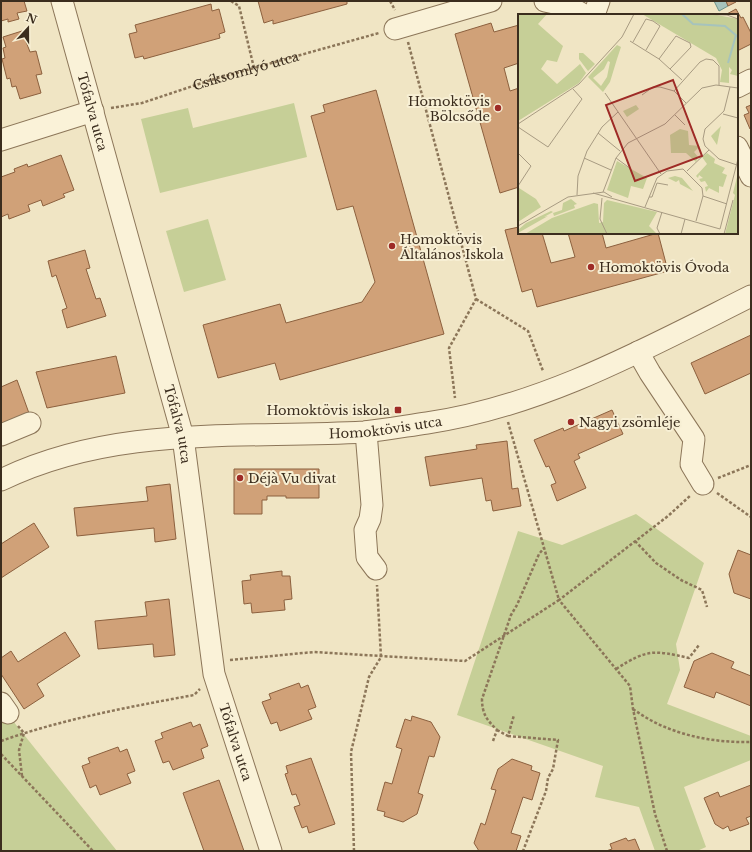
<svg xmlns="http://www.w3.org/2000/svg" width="752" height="852" viewBox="0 0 752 852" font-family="'Libre Baskerville',serif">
	<rect width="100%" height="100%" fill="#f0e5c4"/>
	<g fill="#c6cf97">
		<path d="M294 103 307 157 160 193 141 119 188 108 193 128Z"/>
		<path d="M208 219 226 280 184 292 166 231Z"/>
		<path d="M636 514 704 563 676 644 680 670 667 704 751 736V760L684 787 706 847 697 851H655L639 807 595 797 603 766 457 715 518 531 562 545Z"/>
		<path d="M1 706 117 851H1Z"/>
	</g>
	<path fill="#a6c3bc" stroke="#6c928a" d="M714 1H726L728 6 719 11Z"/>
	<g fill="#d0a178" stroke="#8c603e">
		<path d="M1 1H24L27 11 17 13 19 19 8 22V19L1 21Z"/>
		<path d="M258 1H347V4L273 24V20L264 23Z"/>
		<path d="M726 1H736V2L728 6Z"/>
		<path d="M211 4 212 11 219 9 225 32 219 34 220 38 144 59 143 56 135 58 129 34 137 32 135 25Z"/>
		<path d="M736 9 741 18 743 17 751 33V44L737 51V15H725Z"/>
		<path d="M491 23 494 32 519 25V63L504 68 510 91 519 88V187L500 193 455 34Z"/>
		<path d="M22 31 30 52 36 51 42 74 36 75 41 93 20 99 16 86 12 87 10 78 7 79 2 59 5 58 3 48 6 47 3 37Z"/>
		<path d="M376 90 444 334 280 380 275 363 218 378 203 325 280 304 286 323 362 302 375 282 353 206 337 210 311 116 325 112 323 105Z"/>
		<path d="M751 105V128L750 129 744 115 749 113 746 107Z"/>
		<path d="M61 155 74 190 63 194 65 197 43 206 41 200 28 205 30 211 9 219 8 214 1 217V177L15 172 14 169 27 164 28 167Z"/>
		<path d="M519 227V233H542L551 263 575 257 568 233H602L606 248 658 233 668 271 537 307 532 289 522 292 505 230Z"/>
		<path d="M85 250 90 268 86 269 96 299 100 298 106 316 67 328 62 310 67 308 56 275 52 277 48 261Z"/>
		<path d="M751 335V373L705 394 691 363Z"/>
		<path d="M116 356 125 393 47 408 36 372Z"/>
		<path d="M17 380 30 416 1 428V387Z"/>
		<path d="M612 410 623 434 578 454 580 458 574 461 586 488 557 501 551 485 556 483 549 466 546 467 534 440 563 428 564 431Z"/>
		<path d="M507 441 512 489 518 488 521 506 493 511 491 500 486 501 482 478 430 486 425 457 477 449 476 445Z"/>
		<path d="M234 469H319V498H286V496H267V500H262V514H234Z"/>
		<path d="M170 484 176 539 155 542 154 528 77 536 74 508 148 501 146 487Z"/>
		<path d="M34 523 49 547 1 578V544Z"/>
		<path d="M738 550 751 555V599L734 593 729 574Z"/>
		<path d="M282 571V576H290L292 599 284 600 285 610 252 613 251 603 244 604 242 581 251 580 250 575Z"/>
		<path d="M169 599 175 655 154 657 153 644 98 649 95 621 147 616 145 602Z"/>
		<path d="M65 632 80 656 37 684 44 696 24 709 1 674V658L11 651 18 662Z"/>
		<path d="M712 653 734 662 731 668 751 676V706L716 692 714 698 684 687 694 661Z"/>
		<path d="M299 683 301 688 308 685 316 707 308 710 312 719 280 731 277 722 271 724 262 702 271 699 269 694Z"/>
		<path d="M412 716 431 722 440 737 434 757 429 756 418 793 423 795 417 814 403 822 384 816 385 812 377 810 385 782 392 784 402 749 396 747 405 719 411 721Z"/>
		<path d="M191 722 193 727 200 724 208 746 201 749 204 758 173 770 169 761 163 763 155 741 163 738 161 733Z"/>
		<path d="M118 747 120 752 127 749 135 771 127 774 131 783 100 795 96 785 90 788 82 766 90 763 88 758Z"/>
		<path d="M311 758 335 824 309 833 307 826 302 828 294 807 300 805 296 794 292 795 285 774 288 773 286 766Z"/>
		<path d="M512 759 532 766 531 770 540 773 532 800 523 797 511 833 521 836 516 851H479L474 843 481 823 485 825 496 790 491 789 498 769Z"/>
		<path d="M219 780 244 851H204L183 793Z"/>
		<path d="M751 785V816L746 818 749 824 730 831 728 826 723 829 715 824 704 798 718 792 720 797Z"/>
		<path d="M626 838 628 841 635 839 640 851H606L612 849 610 844Z"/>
	</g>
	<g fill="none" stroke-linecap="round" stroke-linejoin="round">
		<g stroke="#8c7659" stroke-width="23">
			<g id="minor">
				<path id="s2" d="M62 1 183 437 214 674 271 851"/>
				<path d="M545 1 568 6 584 15"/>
				<path d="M594 15 599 1"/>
				<path d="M395 29 491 1"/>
				<path d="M737 87 751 80"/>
				<path d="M1 140 93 111"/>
				<path d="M737 147 751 176"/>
				<path d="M638 352 650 373 694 439 691 464 703 484"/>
				<path d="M366 432 372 505 370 519 365 530 367 557 376 569"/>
				<path d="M1 435 30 423"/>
				<path id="s3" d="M1 480C116 424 241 439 364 432 385 430 406 426 427 423 543 406 647 348 751 296"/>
				<path d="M1 703 8 713"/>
			</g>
		</g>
		<g stroke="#8c7659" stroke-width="2.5" stroke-dasharray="3 2" stroke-linecap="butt">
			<path d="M231 1 239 6 254 68"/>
			<path d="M390 1 395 10"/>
			<path d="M408 42 476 299 449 348 455 398"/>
			<path id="s1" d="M111 108 142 103 211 80 379 33"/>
			<path d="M476 299 528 331 543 371"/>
			<path d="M718 478 751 465"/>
			<path d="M717 493 751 517"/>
			<path d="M635 541 656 563 681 580 702 590 707 607"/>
			<path d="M230 660 314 652 465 661 559 600 508 422"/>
			<path d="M616 669C647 649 654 650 689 658L699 645"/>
			<path d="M633 709C667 734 710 743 751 742"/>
			<path d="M18 726 24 733 19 750 22 776"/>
			<path d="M497 730 508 736 514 715"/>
			<path d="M508 736 558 740 553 769 548 778 546 791 523 851"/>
			<path d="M1 741C63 719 129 707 194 695L200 689"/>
			<path d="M493 741 497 730C487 720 482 714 482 699L511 615 517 605 539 554 544 548"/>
			<path d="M1 754 93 851"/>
			<path d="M354 851 351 752 369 677 381 657 377 585"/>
			<path d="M667 851 655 814 633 709 630 686 559 600 668 516 691 495"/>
		</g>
		<use href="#minor" stroke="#faf2d8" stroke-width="21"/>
	</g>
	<g fill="#9e2b26" stroke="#f7efd4" stroke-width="1.5">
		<circle cx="498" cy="108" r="4"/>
		<circle cx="392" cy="246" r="4"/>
		<circle cx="591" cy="267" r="4"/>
		<rect x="394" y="406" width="8" height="8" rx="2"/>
		<circle cx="571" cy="422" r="4"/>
		<circle cx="240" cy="478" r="4"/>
	</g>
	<g text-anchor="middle" stroke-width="4" stroke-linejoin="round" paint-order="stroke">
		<g font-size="13" fill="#3b2d1e" stroke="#f7efd4">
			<text dy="5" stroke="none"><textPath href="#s1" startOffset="140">Csíksomlyó utca</textPath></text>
			<text dy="5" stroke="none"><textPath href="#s2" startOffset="115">Tófalva utca</textPath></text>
			<text dy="5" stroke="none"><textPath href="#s2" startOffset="439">Tófalva utca</textPath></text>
			<text dy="5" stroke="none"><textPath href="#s3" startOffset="391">Homoktövis utca</textPath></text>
			<text dy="5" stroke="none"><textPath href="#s2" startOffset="763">Tófalva utca</textPath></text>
		</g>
		<g font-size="13" fill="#3b2d1e" stroke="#f7efd4" text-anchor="start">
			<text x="490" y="106" text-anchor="end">Homoktövis<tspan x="490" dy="15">Bölcsőde</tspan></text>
			<text x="400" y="244">Homoktövis<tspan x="400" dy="15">Általános Iskola</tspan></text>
			<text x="599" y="272">Homoktövis Óvoda</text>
			<text x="390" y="415" text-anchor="end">Homoktövis iskola</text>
			<text x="579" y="427">Nagyi zsömléje</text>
			<text x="248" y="483">Déjà Vu divat</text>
		</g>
	</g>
	<g transform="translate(518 14)">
		<rect width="220" height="220" fill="#f0e5c4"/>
		<path d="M0 0H29L20 10 45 32 39 48 29 46 23 55 39 70 62 50 68 59 61 69 0 107ZM124 0 199 1 220 5V62L212 60 214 56 211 53V69L202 68 204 56 198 44ZM99 31 103 33 99 45 92 68 85 78 70 63ZM90 47 92 48 89 63 83 72 75 64 86 55ZM61 39H65L77 50 70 57 61 45ZM118 91 121 95 109 103 105 97ZM203 112 202 116 199 131 193 122ZM162 115 170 117 171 131 182 132 176 138 180 143 178 148 168 139H153L152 121ZM189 139 197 145 196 149 207 154 204 159 209 161 205 173 201 172V179L191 174 188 178 187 173 190 172 187 167 183 168 181 165 185 164 181 161 180 164 178 162 189 150 184 143ZM99 147 129 164 125 175 113 172 110 184 89 176ZM220 159V220H207L217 181 215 179ZM157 162 164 164 175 177 162 170 161 166 158 168 150 164ZM1 174 18 185 23 193 0 208ZM53 185 59 190 56 191 57 194 36 202 35 199 44 196 45 189ZM89 186 139 198 131 212 139 220H7L34 204 76 189 80 190 81 209 85 208 86 189ZM33 197 35 198 26 203 30 202 0 219V216L8 209Z" fill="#c6cf97" fill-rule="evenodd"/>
		<path fill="none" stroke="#a6c3bc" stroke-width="2" d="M164 0 175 10 207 12 220 23M210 49 218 21"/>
		<path fill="none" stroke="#a89b82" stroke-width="1" d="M180 0 209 1 220 5M112 27 141 45 164 66M115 28 128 5 135 7 142 12 128 36M141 45 158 22 172 29 173 33 152 55M212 73 206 97 187 115 185 125 187 132 201 145 219 151M156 77 182 48 188 45 195 46 201 52V71M87 79 143 160M124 81 135 73H142L156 77 168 89M205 100 220 104M157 101 167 111M0 110 61 70 104 23 116 0M0 113 30 133 64 85 55 75M80 119 102 137M0 139 13 152 0 172M66 144 93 156M98 144 113 155M169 157 191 136M85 178 98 144 110 129 147 110 184 74 198 71 220 74M75 179 202 215 220 145M59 181 60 162 69 137 84 113 100 98M185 182 209 190M131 183H134L139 169 150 171M84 184 82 205 89 220M127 193 139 164 149 157 165 155 184 174 185 182 178 207M0 212 50 183 86 178 94 183M142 220 139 214 144 198M163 220 167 205M206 220 215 186"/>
		<path fill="#9e2b26" fill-opacity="0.15" stroke="#9e2b26" stroke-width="2" d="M155 66 184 142 117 167 88 91Z"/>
		<rect width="220" height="220" fill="none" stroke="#3b2d1e" stroke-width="2"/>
	</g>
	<rect width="752" height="852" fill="none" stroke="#3b2d1e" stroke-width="4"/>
	<g transform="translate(28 28) rotate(21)" stroke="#f7efd4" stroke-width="3" paint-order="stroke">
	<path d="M0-3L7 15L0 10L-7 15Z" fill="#3b2d1e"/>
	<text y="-6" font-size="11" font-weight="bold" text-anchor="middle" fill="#3b2d1e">N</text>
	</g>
</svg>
